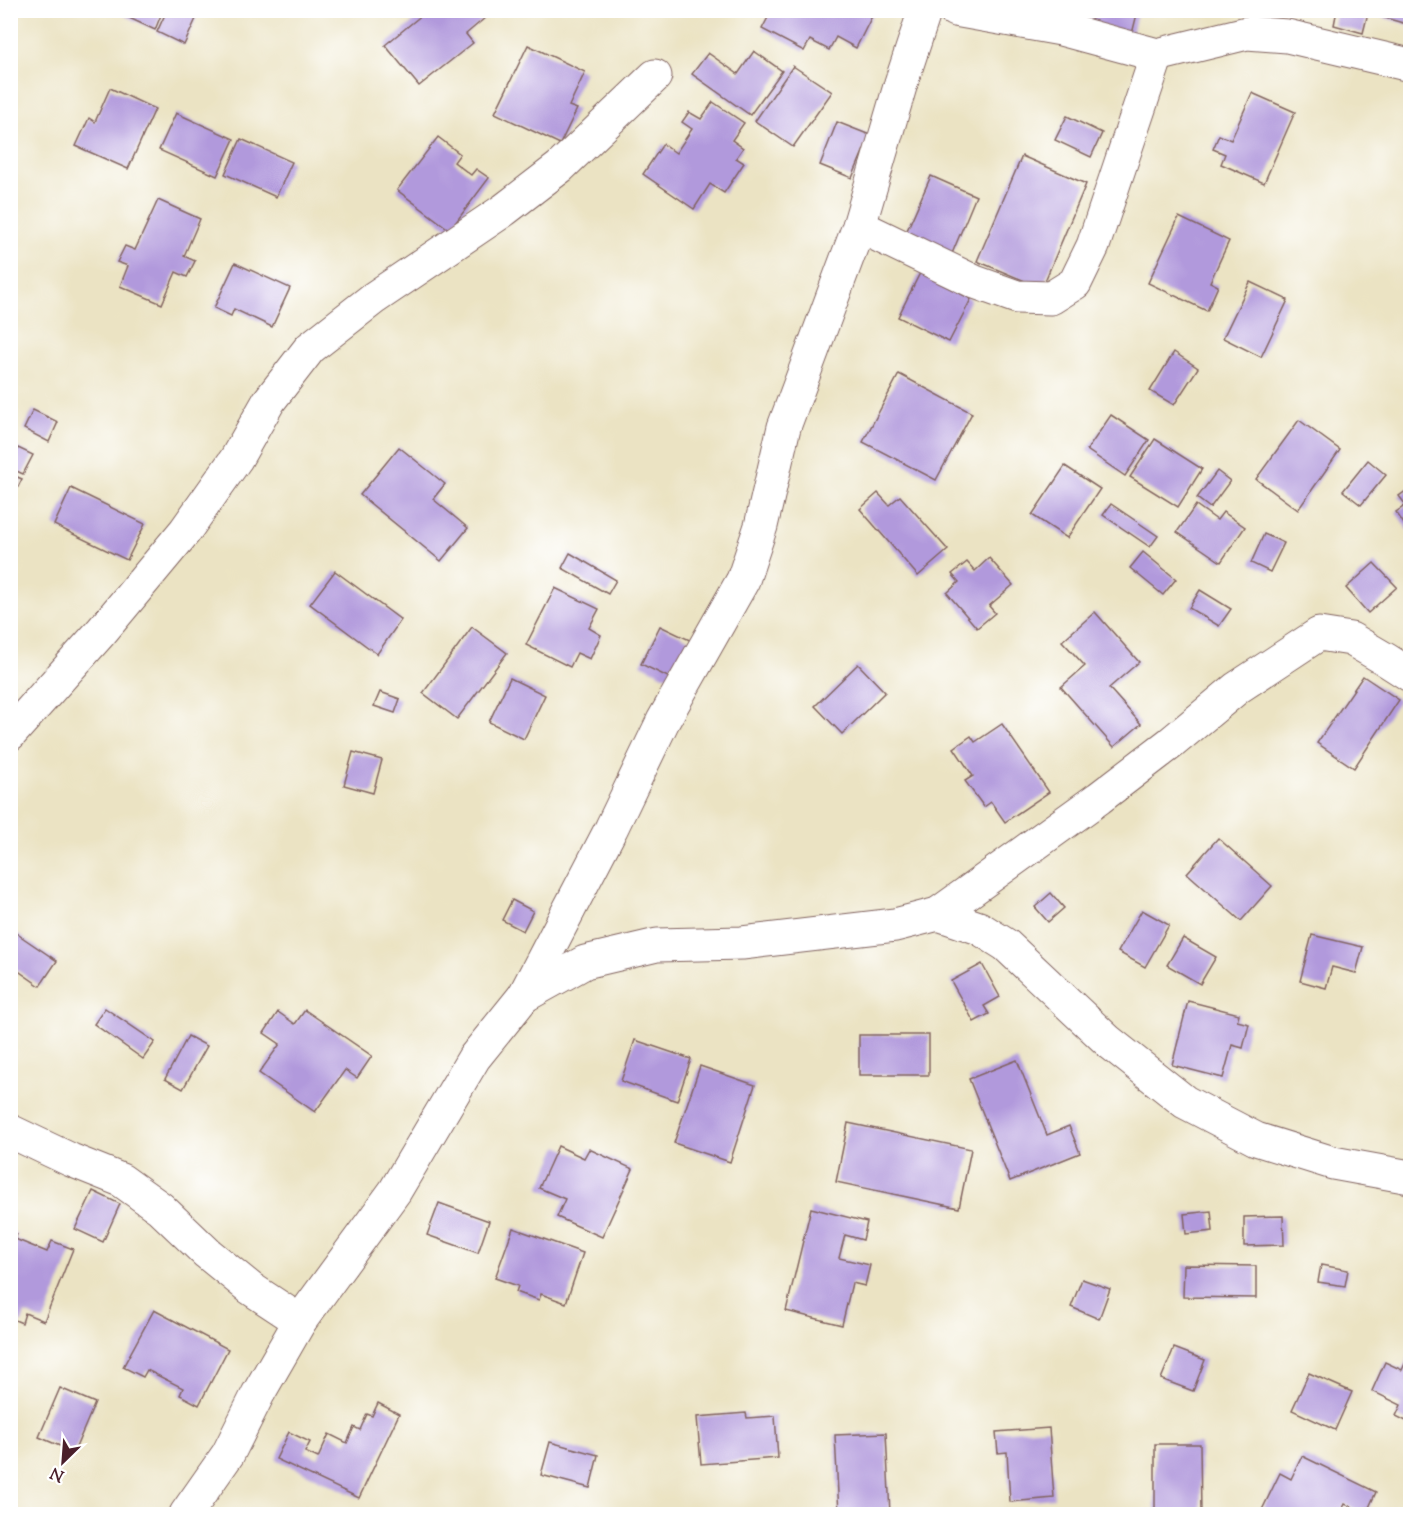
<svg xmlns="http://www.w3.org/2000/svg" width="1421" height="1525" viewBox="0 0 1421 1525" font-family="'Sorts Mill Goudy',serif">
	<rect width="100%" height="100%" fill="#fff"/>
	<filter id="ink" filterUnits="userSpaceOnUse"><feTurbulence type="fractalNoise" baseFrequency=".0167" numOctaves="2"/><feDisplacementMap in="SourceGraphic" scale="12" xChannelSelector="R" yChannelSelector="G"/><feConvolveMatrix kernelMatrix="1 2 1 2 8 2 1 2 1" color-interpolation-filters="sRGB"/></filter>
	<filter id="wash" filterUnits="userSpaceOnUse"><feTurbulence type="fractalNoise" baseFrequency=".008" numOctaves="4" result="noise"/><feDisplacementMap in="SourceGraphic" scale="24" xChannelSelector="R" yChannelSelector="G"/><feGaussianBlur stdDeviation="1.35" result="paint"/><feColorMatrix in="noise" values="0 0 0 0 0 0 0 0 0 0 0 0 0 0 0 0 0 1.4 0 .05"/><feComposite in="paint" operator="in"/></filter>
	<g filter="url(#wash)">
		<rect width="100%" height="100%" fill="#ebe3c3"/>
		<g id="blocks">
			<g fill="#b199dc">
				<path d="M125 10H163L155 30 123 15Z"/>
				<path d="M167 10H200L184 45 157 32Z"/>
				<path d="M428 10H479L485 18 466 34 473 43 419 86 385 45Z"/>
				<path d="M772 10H875L856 48 836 37 829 50 810 40 804 51 762 29Z"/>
				<path d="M1042 10H1138L1132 34Z"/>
				<path d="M1337 10H1410V25L1368 13 1363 33 1334 25Z"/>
				<path d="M528 45 585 72 569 106 577 109 560 144 495 113Z"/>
				<path d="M754 51 782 71 750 115 692 74 708 53 738 74Z"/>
				<path d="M793 66 832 92 793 147 755 121Z"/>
				<path d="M110 88 155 109 128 169 76 146 89 118 95 122Z"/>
				<path d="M1252 93 1295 112 1264 183 1221 164 1225 154 1213 149 1219 135 1231 140Z"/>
				<path d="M713 102 744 123 732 140 743 148 736 158 744 163 724 193 710 184 694 209 643 174 663 144 676 153 692 129 682 122 689 112 701 119Z"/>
				<path d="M176 113 234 139 217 176 159 150Z"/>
				<path d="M1067 116 1102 133 1091 157 1055 140Z"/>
				<path d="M837 122 870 135 852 178 820 165Z"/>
				<path d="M438 137 460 154 454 162 471 175 476 169 489 178 450 230 397 190Z"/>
				<path d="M241 139 292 162 276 197 225 174Z"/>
				<path d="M1022 156 1086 184 1042 288 977 261Z"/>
				<path d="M931 176 976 196 951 256 905 235Z"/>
				<path d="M158 200 200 219 184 256 195 261 187 277 176 272 162 304 120 286 128 266 117 262 125 246 135 250Z"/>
				<path d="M1179 217 1229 241 1210 282 1218 286 1207 311 1148 283Z"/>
				<path d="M235 263 290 288 272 327 234 309 231 316 214 308Z"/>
				<path d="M920 273 971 299 949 342 898 317Z"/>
				<path d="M1250 282 1288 300 1261 357 1223 338Z"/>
				<path d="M1174 352 1198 368 1174 405 1150 391Z"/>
				<path d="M899 374 972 413 936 480 863 442Z"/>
				<path d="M33 410 58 422 49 442 24 429Z"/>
				<path d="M1111 415 1149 440 1125 476 1087 450Z"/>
				<path d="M1299 420 1340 450 1298 510 1256 479Z"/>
				<path d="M1155 439 1202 469 1178 507 1130 477Z"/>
				<path d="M399 447 445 484 433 499 468 528 441 561 360 495Z"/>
				<path d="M18 448 33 455 23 474 10 468V463Z"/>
				<path d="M1368 460 1386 475 1361 505 1343 491Z"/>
				<path d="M1065 466 1100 489 1067 538 1032 515Z"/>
				<path d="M1217 471 1230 481 1210 508 1197 498Z"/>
				<path d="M10 474 22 479 10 503Z"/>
				<path d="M71 488 145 524 127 560 54 525Z"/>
				<path d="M1410 488V533L1396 512 1406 505 1399 496Z"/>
				<path d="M878 493 889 505 900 496 948 550 918 576 860 509Z"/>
				<path d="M1111 504 1158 536 1150 547 1103 515Z"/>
				<path d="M1196 505 1217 520 1223 512 1245 527 1221 562 1177 532Z"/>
				<path d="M1264 534 1284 543 1270 572 1251 563Z"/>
				<path d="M1143 552 1176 579 1163 595 1130 568Z"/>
				<path d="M570 553 616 580 608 594 562 568Z"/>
				<path d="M989 558 1013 585 989 606 995 613 977 628 947 593 959 582 952 574 967 562 975 571Z"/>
				<path d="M1374 563 1397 587 1368 613 1346 588Z"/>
				<path d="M335 571 401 620 377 654 310 604Z"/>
				<path d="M555 588 599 609 589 628 601 635 590 659 577 653 570 667 526 645Z"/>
				<path d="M1200 590 1231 609 1219 626 1189 608Z"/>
				<path d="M1095 612 1139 662 1109 688 1141 724 1114 747 1061 687 1085 666 1062 641Z"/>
				<path d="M660 626 694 642 676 681 641 664Z"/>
				<path d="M472 627 507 653 457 719 423 693Z"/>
				<path d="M858 664 885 692 842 734 815 706Z"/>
				<path d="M1363 676 1399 700 1354 768 1317 743Z"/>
				<path d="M510 678 545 695 524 739 489 722Z"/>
				<path d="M380 692 400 699 395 713 374 706Z"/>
				<path d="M1002 724 1049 792 1005 822 991 802 984 807 965 781 973 776 954 748 971 736 975 742Z"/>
				<path d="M353 752 382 760 373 793 344 785Z"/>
				<path d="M1218 838 1272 886 1241 921 1187 873Z"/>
				<path d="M1051 893 1064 908 1048 922 1035 907Z"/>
				<path d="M512 900 533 911 523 931 502 920Z"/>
				<path d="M1142 910 1169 925 1145 967 1118 952Z"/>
				<path d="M10 929 57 961 40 986 10 965Z"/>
				<path d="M1312 935 1363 947 1356 973 1332 967 1326 988 1300 981Z"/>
				<path d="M1183 938 1216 957 1200 984 1167 965Z"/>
				<path d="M982 964 1000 997 984 1006 989 1014 974 1022 951 981Z"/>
				<path d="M1188 1001 1239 1014 1237 1021 1249 1024 1243 1048 1232 1045 1223 1078 1172 1065Z"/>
				<path d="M105 1008 155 1042 143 1059 94 1024Z"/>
				<path d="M305 1010 372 1056 357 1078 345 1070 315 1112 259 1073 280 1044 264 1033 278 1012 295 1024Z"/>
				<rect x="859" y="1035" width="70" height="40"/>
				<path d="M188 1036 207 1046 183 1089 165 1079Z"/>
				<path d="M635 1040 691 1059 677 1101 621 1081Z"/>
				<path d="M1017 1060 1047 1135 1069 1126 1080 1153 1010 1181 969 1079Z"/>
				<path d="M700 1066 755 1085 730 1162 674 1143Z"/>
				<path d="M848 1123 971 1149 959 1208 836 1182Z"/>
				<path d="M558 1146 584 1158 589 1149 633 1169 602 1237 557 1217 565 1199 539 1188Z"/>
				<path d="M93 1191 120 1204 103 1242 75 1229Z"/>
				<path d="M439 1203 489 1221 478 1253 427 1235Z"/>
				<path d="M811 1208 867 1222 863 1240 845 1235 839 1258 870 1265 865 1286 852 1283 842 1325 786 1311Z"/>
				<path d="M1211 1211 1213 1231 1186 1234 1184 1214Z"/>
				<path d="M1283 1216 1284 1245 1244 1246V1217Z"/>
				<path d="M513 1228 583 1253 566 1303 541 1294 539 1300 516 1292 518 1286 495 1278Z"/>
				<path d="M10 1231 17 1234 15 1239 47 1252 52 1241 73 1249 44 1321 25 1313 22 1323 10 1318Z"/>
				<path d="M1184 1265 1256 1266V1298L1183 1297Z"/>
				<path d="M1321 1265 1348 1270 1345 1286 1318 1282Z"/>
				<path d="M1082 1279 1110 1289 1099 1319 1071 1307Z"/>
				<path d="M154 1310 228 1349 199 1405 180 1395 183 1388 147 1370 143 1377 123 1367Z"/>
				<path d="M1174 1348 1205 1360 1193 1391 1161 1379Z"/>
				<path d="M1410 1353V1423L1396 1416 1401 1405 1372 1391 1385 1362 1402 1370Z"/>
				<path d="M1309 1373 1352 1392 1335 1430 1292 1410Z"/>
				<path d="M60 1388 95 1403 74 1452 39 1437Z"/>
				<path d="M378 1403 399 1414 359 1498 276 1459 289 1432 310 1442 305 1452 318 1458 329 1434 347 1443 354 1427 360 1430 367 1414 372 1416Z"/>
				<path d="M746 1413 747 1418 775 1416 778 1458 701 1464 697 1417Z"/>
				<path d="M1049 1428 1054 1498 1010 1502 1007 1452 998 1453 996 1432Z"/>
				<path d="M886 1433 890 1514H839L835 1435Z"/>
				<path d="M550 1442 598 1455 590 1488 541 1475Z"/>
				<path d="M1155 1444H1200L1201 1514H1155Z"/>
				<path d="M1302 1456 1376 1492 1366 1514 1345 1504 1340 1514H1260L1280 1473 1291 1479Z"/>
			</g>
		</g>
	</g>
	<g filter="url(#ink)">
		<use href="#blocks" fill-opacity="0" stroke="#826460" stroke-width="1.5"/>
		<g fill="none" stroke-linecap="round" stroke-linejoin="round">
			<g stroke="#826460" stroke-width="35">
				<g id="minor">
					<path d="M955 10 1061 29 1157 55 1247 33 1287 36 1410 65"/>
					<path d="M859 226 975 282 1017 297 1051 298 1075 283 1093 246 1157 55"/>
					<path d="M10 734 101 632 185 531 236 459 269 401 310 348 374 298 504 210 560 167 655 76"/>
					<path d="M938 914 1099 798 1171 743 1237 688 1319 634 1351 639 1385 659 1410 675"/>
					<path d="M524 996 585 962 657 945 742 943 895 925 938 914 979 928 1006 945 1108 1041 1185 1102 1256 1139 1333 1163 1410 1177"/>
					<path d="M10 1131 71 1160 121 1180 160 1208 207 1253 250 1288 300 1321"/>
					<path d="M186 1514 228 1454 258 1394 300 1321 395 1191 474 1058 524 996 611 829 663 721 743 580 761 526 784 427 859 226 901 83 925 10"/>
				</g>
			</g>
			<use href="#minor" stroke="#fff" stroke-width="33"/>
		</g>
	</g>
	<rect width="1421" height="1525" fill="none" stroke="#fff" stroke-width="36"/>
	<g transform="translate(63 1462) rotate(205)" stroke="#ffffff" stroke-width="4.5" paint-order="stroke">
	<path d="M0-4.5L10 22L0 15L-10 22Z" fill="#4a1f2b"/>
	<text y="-9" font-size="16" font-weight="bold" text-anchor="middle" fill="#4a1f2b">N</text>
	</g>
</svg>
